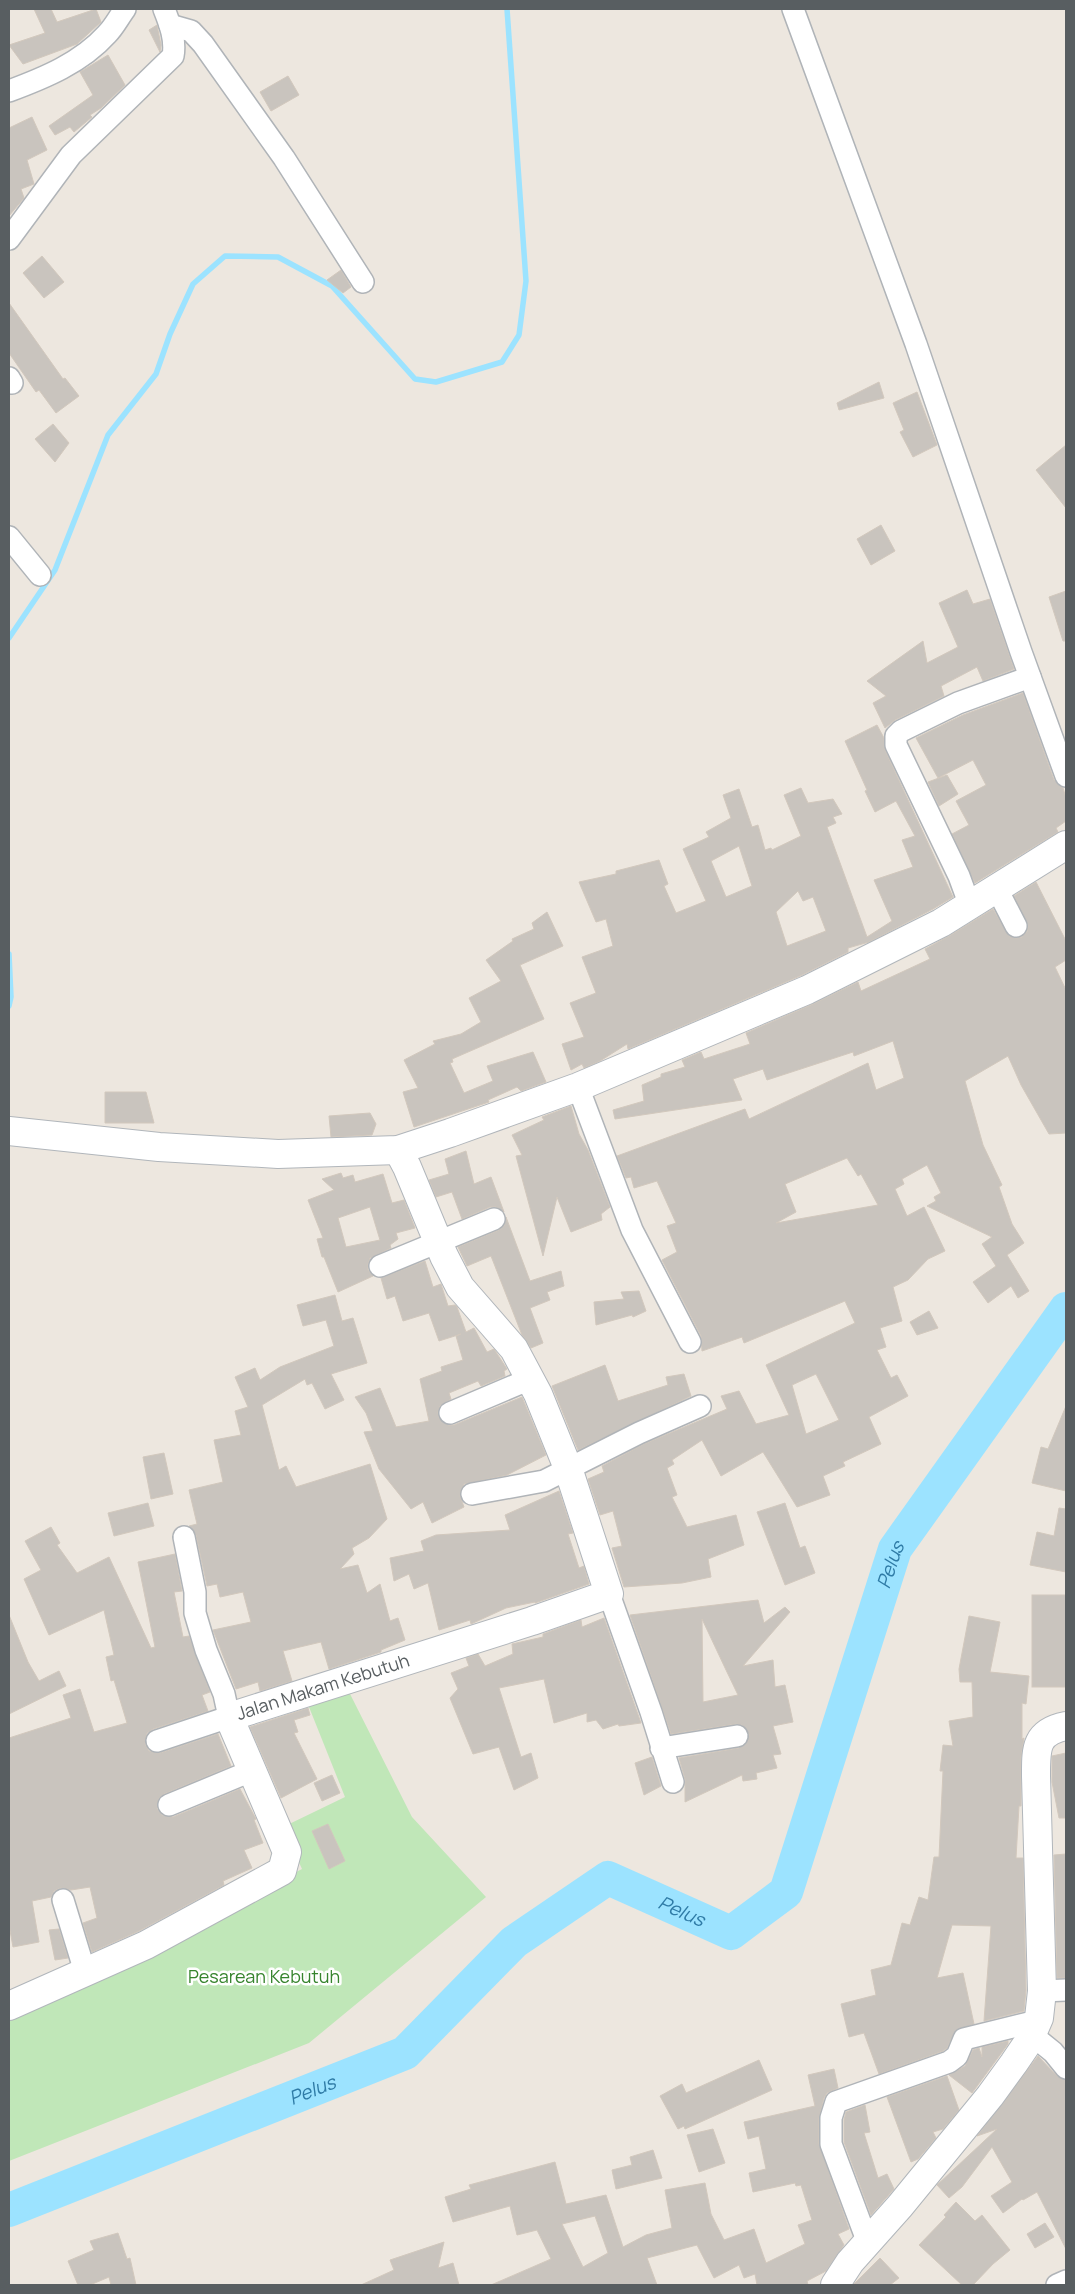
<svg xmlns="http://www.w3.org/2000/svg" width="1075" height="2294" viewBox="0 0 1075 2294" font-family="Manrope,sans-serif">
	<rect width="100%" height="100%" fill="#ede7df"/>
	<path fill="#c0e7b8" d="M345 1684 412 1817 486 1897 309 2043 9 2161V2013L89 1978 302 1869 283 1827 345 1797 305 1697Z"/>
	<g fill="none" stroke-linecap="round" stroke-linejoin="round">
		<g stroke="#9ce3ff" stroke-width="5.5">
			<path d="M9 638 55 570 108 435 156 374 170 334 193 284 225 256 278 257 332 286 415 379 436 382 502 362 519 335 526 281 507 9"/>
			<path d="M9 954 11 997 9 1006"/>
		</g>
		<path stroke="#9ce3ff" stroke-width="34" id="s1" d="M9 2210 405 2053 514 1942 608 1878 731 1933 786 1892 895 1549 1066 1309"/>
	</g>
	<g fill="#c9c4be" stroke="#d2c8bd" fill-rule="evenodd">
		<path d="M34 9H51L57 22 96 9 101 22 77 44 23 64 9 45 45 33Z"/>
		<path d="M157 25 161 45 160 52 149 30Z"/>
		<path d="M108 55 125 85 101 108 90 115 92 117 74 132 70 127 55 135 49 126 93 95 80 72Z"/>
		<path d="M288 76 299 95 271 111 260 92Z"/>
		<path d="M32 117 47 150 27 160 34 184 21 189 24 198 9 216V128Z"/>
		<path d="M42 256 64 282 44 298 23 273Z"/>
		<path d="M341 270 351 287 343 293 327 280Z"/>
		<path d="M9 303 63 379 65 378 79 396 56 413 39 390 36 392 9 353Z"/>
		<path d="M879 382 884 398 839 410 837 403Z"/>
		<path d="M917 392 937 445 913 457 900 432 904 430 893 403Z"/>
		<path d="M53 424 69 443 55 462 35 439Z"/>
		<path d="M1066 445V508L1036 470Z"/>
		<path d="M881 525 895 551 871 565 857 539Z"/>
		<path d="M967 590 973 604 990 599 1014 669 983 681 977 667 941 686 944 696 895 720 885 728 873 703 886 696 867 681 923 641 927 663 958 647 939 603Z"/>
		<path d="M1066 591V641H1063L1049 597Z"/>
		<path d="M1023 693 1054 780 1063 788 1066 798V821L1056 828 1058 832 975 883 952 834 969 825 956 801 986 785 973 760 938 778 916 738 963 715Z"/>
		<path d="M877 725 884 738 885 750 953 897 933 909 869 942 848 948V952L800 976 628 1049 627 1044 600 1061 584 1068 582 1064 571 1070 562 1044 584 1037 570 1003 596 993 582 957 613 946 606 919 596 922 579 882 616 874V871L659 860 668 884 664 886 676 913 706 901 683 849 709 837 706 832 731 818 723 795 739 789 752 827 758 825 765 850 771 848 772 850 801 836 784 795 801 788 808 803 833 799 842 814 833 817 836 823 827 827 867 937 892 921 874 880 913 867 902 840 915 836 896 801 875 812 865 791 867 790 845 741ZM739 846 752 886 726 897 711 861ZM798 891 803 901 813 897 826 931 787 946 776 912Z"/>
		<path d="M947 775 958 794 939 806 928 782Z"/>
		<path d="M1036 882 1066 941V960L1055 967 1066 990V1133L1049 1134 1021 1085 1008 1056 965 1081 983 1145 1002 1185 999 1187 1012 1224 1024 1243 1007 1255 1029 1291 1018 1298 1011 1286 988 1303 973 1282 996 1266 982 1244 992 1237 927 1206 936 1201 934 1197 941 1193 927 1165 902 1179 904 1184 895 1189 907 1216 924 1207 945 1251 928 1259 908 1280 893 1287 902 1321 880 1328 886 1347 877 1350 891 1378 897 1375 908 1396 869 1417 881 1444 843 1462 845 1466 823 1476 830 1495 797 1507 763 1452 721 1476 702 1440 672 1460 674 1464 667 1468 677 1495 672 1497 687 1527 736 1515 744 1545 708 1559 711 1577 682 1583 624 1587 612 1548 622 1546 613 1511 600 1515 588 1479 604 1472 602 1466 644 1444 727 1409 721 1396 739 1391 756 1424 789 1415 766 1365 855 1323 845 1301 744 1343 742 1337 702 1351 701 1336 662 1260 677 1252 667 1226 676 1223 657 1181 634 1188 631 1177 626 1178 617 1156 745 1109 749 1119 868 1063 876 1090 904 1078 893 1041 854 1056 853 1052 767 1080 763 1069 733 1079 742 1100 615 1119 613 1110 644 1101 642 1085 661 1077V1074L685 1067 682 1060 701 1052 704 1059 750 1044 746 1033 813 1004 858 982 861 991 930 959 925 949 949 936 993 909 1009 936 1016 938 1022 937 1027 932 1028 926 1014 896ZM847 1158 858 1176 861 1174 878 1205 776 1223 796 1212 785 1184ZM816 1374 839 1420 806 1434 792 1385Z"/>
		<path d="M547 912 563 946 520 965 544 1019 452 1059 453 1062 450 1063 464 1093 493 1081 487 1066 533 1052 546 1082 521 1091 517 1087 488 1100 489 1102 414 1127 403 1092 418 1088 404 1060 435 1044 433 1041 461 1034 481 1022 469 998 501 981 486 960 513 941 512 939 534 929 532 923Z"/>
		<path d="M105 1092H146L154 1123H105Z"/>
		<path d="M571 1106 579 1134 588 1150 610 1207 601 1214 602 1220 571 1232 557 1197 543 1256 516 1156 522 1155 512 1135 544 1120 542 1117Z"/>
		<path d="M370 1113 376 1124 372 1135 331 1137 329 1116Z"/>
		<path d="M466 1151 474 1184 491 1177 504 1212 496 1207H490L462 1219 452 1192 436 1197 429 1180 449 1174 445 1159Z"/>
		<path d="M341 1173 343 1178 353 1175 355 1182 383 1174 392 1203 404 1200 415 1228 396 1233 398 1239 390 1245 391 1248 370 1258 368 1264V1270L373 1276 338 1292 324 1257H322L317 1239 323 1238 308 1200 334 1190 322 1179ZM370 1207 380 1240 346 1247 338 1218Z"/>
		<path d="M506 1217 530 1281 561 1271 564 1286 547 1292 550 1300 530 1308 543 1343 531 1348 522 1335 491 1256 467 1266 458 1247 499 1230 504 1226Z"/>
		<path d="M425 1261 433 1287 441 1284 448 1306 455 1305 457 1307 466 1332 474 1328 487 1352 494 1349 507 1369 504 1371 505 1376 481 1386 478 1381 449 1393 451 1399 440 1406 438 1412 439 1418 448 1425H454L522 1397 546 1455 507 1475 464 1484 460 1496 464 1507 432 1523 423 1502 411 1509 379 1469 364 1432 373 1431 366 1413 355 1397 380 1388 396 1427 429 1421 420 1379 442 1371 441 1367 463 1360 456 1336 461 1334 439 1341 429 1313 403 1321 395 1296 387 1299 381 1278Z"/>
		<path d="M639 1291 646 1311 633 1317 632 1315 596 1325 594 1302 624 1299 621 1292Z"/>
		<path d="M335 1295 342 1321 353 1318 367 1363 331 1374 344 1400 325 1409 312 1383 307 1385 305 1379 262 1405 279 1470 286 1466 296 1487 370 1464 387 1519 369 1538 352 1548 354 1554 340 1569 358 1565 367 1593 380 1584 390 1621 398 1618 405 1640 381 1650V1652L329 1669 321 1642 283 1651 292 1681 260 1691 258 1682 236 1689 213 1630 251 1622 243 1592 220 1597 217 1584 207 1586 196 1535 189 1526 197 1524 189 1490 223 1482 214 1440 241 1435 235 1411 248 1407 235 1377 255 1368 260 1380 280 1367 334 1346 326 1320 303 1326 297 1305Z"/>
		<path d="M929 1311 938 1328 917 1335 910 1322Z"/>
		<path d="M605 1365 618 1401 668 1385 666 1377 684 1374 691 1396 578 1450 552 1386Z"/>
		<path d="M1066 1406V1491L1032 1483 1041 1447 1048 1449Z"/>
		<path d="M164 1453 173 1494 151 1499 143 1457Z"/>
		<path d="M559 1491 573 1533 568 1534 579 1568 584 1566 589 1584 535 1603V1602L506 1608 471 1624 470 1620 439 1630 428 1583 414 1589 409 1574 394 1581 390 1558 424 1551 421 1541 436 1535 510 1530 505 1515Z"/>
		<path d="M148 1503 154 1526 114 1536 108 1513Z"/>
		<path d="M785 1503 800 1548 805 1546 815 1573 785 1585 757 1512Z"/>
		<path d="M1059 1508 1066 1509V1572L1030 1565 1037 1532 1054 1536Z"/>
		<path d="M51 1527 60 1543 57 1545 77 1573 109 1557 151 1648 155 1647 138 1562 175 1554 182 1591 174 1592 183 1637 189 1636 210 1692 202 1695 208 1711 153 1729 147 1733 145 1744 149 1751 160 1753 218 1734 231 1766 164 1794 159 1798 157 1809 162 1815 173 1817 240 1789 256 1819 254 1820 263 1843 244 1850 252 1868 223 1881 224 1885 139 1931 92 1952 83 1923 97 1918 90 1887 71 1890 60 1888 54 1891 51 1897 32 1901 39 1942 13 1947 9 1925V1738L71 1718 63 1695 80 1689 94 1732 127 1723 114 1680 111 1681 106 1657 114 1655 104 1610 49 1635 24 1579 41 1570 25 1541Z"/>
		<rect x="1032" y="1595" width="34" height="92"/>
		<path d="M758 1600 764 1623 785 1607 790 1612 743 1666 773 1660 775 1687 785 1685 793 1722 773 1726 781 1754 773 1755 777 1768 756 1773 757 1779 743 1781 742 1775 685 1802V1779L679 1758 739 1748 748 1741 749 1734 742 1725 736 1724 671 1734 630 1615ZM702 1619 726 1670 738 1695 703 1702Z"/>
		<path d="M9 1615 28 1662 39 1681 59 1671 66 1686 9 1714Z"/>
		<path d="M969 1616 1000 1622 990 1672 1029 1676 1026 1704 1022 1703V1739L1024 1738 1021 1757V1806H1019L1016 1858H1023L1026 1990 1024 2011 984 2021 991 1926 952 1925 937 1978 963 1973 974 2024 956 2030 947 2048 943 2051 879 2074 864 2033 849 2037 841 2004 876 1995 871 1970 891 1965 902 1923 910 1925 919 1897 928 1900 934 1857H939L943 1771H940L943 1745 953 1746 949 1721 973 1717 972 1682H960L959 1669Z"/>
		<path d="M604 1618 641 1723 619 1726 618 1724 603 1729 596 1720 587 1722V1713L554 1723 544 1679 499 1688 521 1757 531 1753 538 1778 514 1790 499 1747 473 1754 450 1698 458 1689 451 1673 469 1666 466 1658 478 1654 485 1666 513 1654 512 1644 543 1637V1634L581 1620 582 1627Z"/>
		<path d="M308 1708 310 1715 294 1720 298 1732 294 1733 317 1779 281 1798 250 1727Z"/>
		<path d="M1066 1753V1818H1059L1052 1782V1756Z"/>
		<path d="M652 1757 661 1786 644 1795 635 1763Z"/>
		<path d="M332 1775 340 1793 322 1801 314 1783Z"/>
		<path d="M328 1824 345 1861 329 1869 312 1831Z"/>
		<path d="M1066 1854V1978H1057L1054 1855Z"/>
		<path d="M59 1929 68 1958 55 1960 49 1930Z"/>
		<path d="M1008 2041V2044L972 2093 949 2075 965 2066 973 2050 979 2048 982 2057V2047Z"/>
		<path d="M1038 2056 1057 2076 1066 2080V2249L1037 2192 1023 2200 1022 2199 1003 2213 991 2196 1012 2182 992 2147 962 2187 949 2198 937 2185 997 2129 977 2136Z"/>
		<path d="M759 2060 772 2090 685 2129 684 2126 678 2129 660 2096 682 2084 686 2093Z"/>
		<path d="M834 2069 838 2088 827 2093 824 2098 819 2118V2144L849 2229 838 2234 844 2245 826 2271 807 2281 808 2285H757L755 2274 744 2278 739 2265 714 2278 697 2245 647 2258 657 2285H491L551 2259 537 2230 517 2235 510 2206 453 2222 445 2197 471 2189 469 2185 555 2162 566 2204 606 2195 623 2247 646 2235 672 2228 665 2190 705 2183 711 2214 724 2240 754 2229 766 2263 805 2244 798 2225 812 2220 801 2185 796 2186 795 2183 753 2192 749 2173 766 2169 759 2136 748 2139 744 2122 815 2106 808 2075ZM595 2216 608 2253 583 2267 562 2224Z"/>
		<path d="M947 2076 959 2110 943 2129 933 2132 936 2138 918 2159 911 2162 887 2097Z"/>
		<path d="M865 2105 870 2132 864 2133 878 2178 887 2174 894 2189 871 2215 844 2142V2120L846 2112Z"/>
		<path d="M713 2129 725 2163 699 2172 687 2135Z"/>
		<path d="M653 2150 662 2178 616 2189 612 2170 632 2165 630 2157Z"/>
		<path d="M956 2202 975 2221 982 2215 1010 2250 993 2264 973 2285H962L919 2245 946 2217 944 2215Z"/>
		<path d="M1045 2223 1054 2237 1035 2248 1027 2234Z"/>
		<path d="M118 2233 127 2259 130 2258 136 2285H111L109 2277 90 2285H78L68 2261 94 2250 90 2241Z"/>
		<path d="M444 2242 438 2268 453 2263 459 2285H361L394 2270 390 2260Z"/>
		<path d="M880 2258 899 2278 890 2285H853Z"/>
	</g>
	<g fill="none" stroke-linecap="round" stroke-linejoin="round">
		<g stroke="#b0b4b8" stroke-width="24">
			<g id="street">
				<path d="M793 9 916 344 1021 652 1066 776"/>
				<path d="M170 25 191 31 203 44 284 158 363 282"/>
				<path d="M9 91C44 78 81 63 107 34 114 27 119 17 125 9"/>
				<path d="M9 239 71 155 173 56C176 40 170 24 164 9"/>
				<path d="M9 378 12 383"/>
				<path d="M9 537 40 575"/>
				<path d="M997 889 1016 926"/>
				<path d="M970 906 959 876 896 745V736L901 731 958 703 1030 677"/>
				<path d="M578 1087 632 1230 690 1342"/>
				<path d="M380 1266 494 1219"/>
				<path d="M450 1413 530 1379"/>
				<path d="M472 1494 544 1481 639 1433 700 1406"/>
				<path d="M609 1594 651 1712 673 1782"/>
				<path d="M157 1741 229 1717 224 1694 206 1650 195 1613V1592L184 1537"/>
				<path d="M661 1748 737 1736"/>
				<path d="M169 1805 251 1771"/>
				<path d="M63 1900 85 1972"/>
				<path d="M1042 1991 1066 1990"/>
				<path d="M1032 2035 1053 2052 1066 2068"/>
				<path d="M868 2243 831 2144V2118L836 2102 949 2062 957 2056 964 2039 1037 2021"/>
				<path d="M1057 2285 1066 2281"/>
			</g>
		</g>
		<g stroke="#b1b6bb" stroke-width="30">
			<g id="secondary">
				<path d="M9 1131 159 1147 278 1154 398 1150 450 1133 578 1087 807 990 941 923 1066 845"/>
				<path id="s2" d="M9 2006 146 1945 282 1871 287 1852 229 1717 532 1621 609 1594 568 1468 538 1394 514 1349 460 1287 444 1256 407 1167 398 1150"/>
				<path d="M835 2285 850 2262 900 2206 990 2096 1014 2063 1029 2041 1039 2018 1042 1991 1036 1776C1036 1749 1035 1732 1066 1726"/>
			</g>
		</g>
		<use href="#street" stroke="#fff" stroke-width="21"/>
		<use href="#secondary" stroke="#fff" stroke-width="28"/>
	</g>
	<g text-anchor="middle" stroke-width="5" stroke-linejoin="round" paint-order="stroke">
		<g font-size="18" fill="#585e61" stroke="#fff">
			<text dy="6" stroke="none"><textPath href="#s2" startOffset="570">Jalan Makam Kebutuh</textPath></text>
		</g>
		<g font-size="18" fill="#36842d" stroke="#fff">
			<text x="264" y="1983">Pesarean Kebutuh</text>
		</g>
		<g font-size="19" font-style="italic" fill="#2f7ba6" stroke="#fff">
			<text dy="7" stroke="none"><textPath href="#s1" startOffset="1242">Pelus</textPath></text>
			<text dy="7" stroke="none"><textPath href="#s1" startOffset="776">Pelus</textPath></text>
			<text dy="7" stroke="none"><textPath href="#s1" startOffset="326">Pelus</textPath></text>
		</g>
	</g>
	<rect width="1075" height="2294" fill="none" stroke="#585e61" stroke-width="20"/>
</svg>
